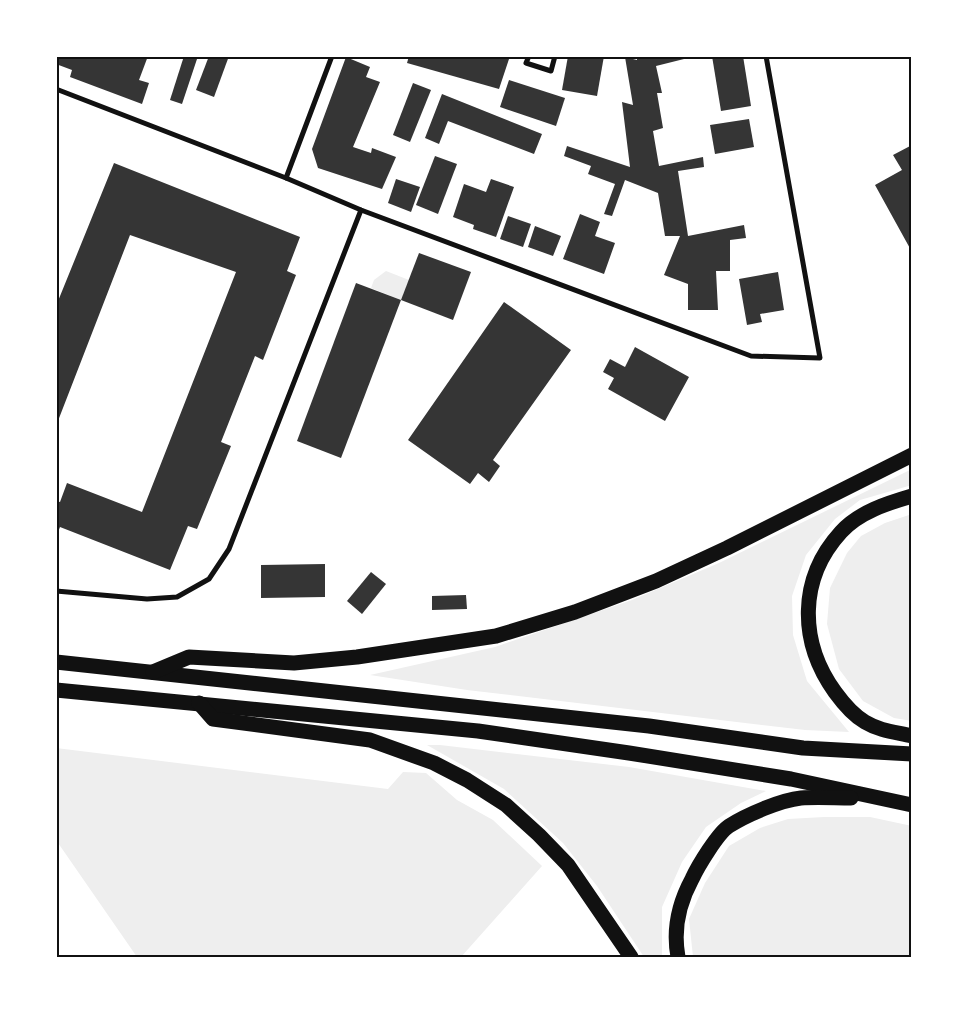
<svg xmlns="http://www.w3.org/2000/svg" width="968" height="1013" viewBox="0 0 968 1013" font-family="'Libre Baskerville',serif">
	<rect width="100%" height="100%" fill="#fff"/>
	<g fill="#eee">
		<path d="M386 271 409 280 401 300 371 288 374 280Z"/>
		<path d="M912 469V485L860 500 835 519 806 555 792 596 793 635 807 681 849 732 805 730 467 690 370 675 495 647 632 600 719 563Z"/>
		<path d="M912 514V721L894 718 863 701 839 669 827 624 830 588 847 553 861 536 885 523Z"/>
		<path d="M427 745H440L629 767 766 791 741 803 706 827 682 862 662 907V957H644L597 886 563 843 504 789Z"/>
		<path d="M56 748 388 789 403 772 426 773 457 800 493 820 542 866 461 957H137L56 840Z"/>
		<path d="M824 817H870L912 826V957H693L689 919 705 883 729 846 760 828 788 819Z"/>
	</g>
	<g fill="#353535">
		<path d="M56 56H148L139 80 149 83 142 104 70 77 72 70 56 64Z"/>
		<path d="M184 56H198L182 104 170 100Z"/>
		<path d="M209 56H229L214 97 196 90Z"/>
		<path d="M409 56H510L499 89 407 63Z"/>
		<path d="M568 56H604L597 96 562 90Z"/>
		<path d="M637 56H696L656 66 662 93H657L663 128 653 131 659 166 703 157 704 167 678 171 688 236 744 225 746 238 730 240V271H716L718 310H688V284L664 275 680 236H665L658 193 625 180 612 216 604 214 615 184 588 174 591 166 564 156 567 146 630 167 622 102 633 105 625 57 637 60Z"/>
		<path d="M712 56H743L751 106 721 111Z"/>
		<path d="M346 57 370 67 366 77 380 82 353 147 371 153 372 148 396 157 382 189 318 168 312 149Z"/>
		<path d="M509 80 565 98 556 126 500 107Z"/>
		<path d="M413 83 431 90 410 142 393 135Z"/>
		<path d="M442 94 542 134 534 154 448 121 439 144 425 138Z"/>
		<path d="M749 119 754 147 715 154 710 125Z"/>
		<path d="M912 145V252L875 185 902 170 893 155Z"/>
		<path d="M435 156 457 164 438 214 416 205Z"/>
		<path d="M114 163 300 237 287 271 296 275 263 360 255 356 221 442 231 446 197 529 188 526 170 570 60 527 56 537V501L60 502 67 483 142 512 236 272 130 235 56 426V306Z"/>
		<path d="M396 179 420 187 411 212 388 203Z"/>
		<path d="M491 179 514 187 496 237 473 229 474 225 453 217 464 184 486 192Z"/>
		<path d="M580 214 600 222 595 236 615 243 604 274 563 259Z"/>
		<path d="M508 216 531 224 523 247 500 239Z"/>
		<path d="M535 226 561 236 553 256 528 247Z"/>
		<path d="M419 253 471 272 453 320 401 300Z"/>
		<path d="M778 272 784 310 760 314 762 322 747 325 739 279Z"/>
		<path d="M356 283 401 300 341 458 297 441Z"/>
		<path d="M504 302 571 350 493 460 500 466 489 482 478 473 470 484 408 440Z"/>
		<path d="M635 347 689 377 665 421 608 389 614 378 603 372 610 359 625 367Z"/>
		<path d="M325 564V597L261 598V565Z"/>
		<path d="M371 572 386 584 362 614 347 601Z"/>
		<path d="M466 595 467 609 432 610V596Z"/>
	</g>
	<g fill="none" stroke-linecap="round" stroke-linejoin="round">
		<g stroke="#111" stroke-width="5">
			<path d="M529 56 526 63 551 71 555 56"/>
			<path d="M56 89 286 178 361 210 751 356 820 358 766 56"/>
			<path d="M286 178 332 56"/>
			<path d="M56 591 147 599 177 597 209 579 229 549 361 210"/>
		</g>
		<g stroke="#111" stroke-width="15">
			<path d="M912 496C888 503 859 512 841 532 798 579 799 642 835 692 843 703 853 715 865 722 880 731 895 732 912 736"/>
			<path d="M56 662 649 726 803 748 912 754"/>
			<path d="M153 672 189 657 294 663 357 657 496 636 575 612 656 581 727 548 912 455"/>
			<path d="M56 690 478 731 629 753 791 779 912 805"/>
			<path d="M199 703 213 719 370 740 434 763 467 780 506 805 539 835 568 865 631 957"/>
			<path d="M678 957C673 930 679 903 692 879 698 866 718 833 729 826 746 815 781 800 801 798 817 797 835 798 851 798"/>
		</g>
	</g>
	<rect width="968" height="1013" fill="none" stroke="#ffffff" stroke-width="115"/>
	<rect x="58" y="58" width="852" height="898" fill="none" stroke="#111" stroke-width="2"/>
</svg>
